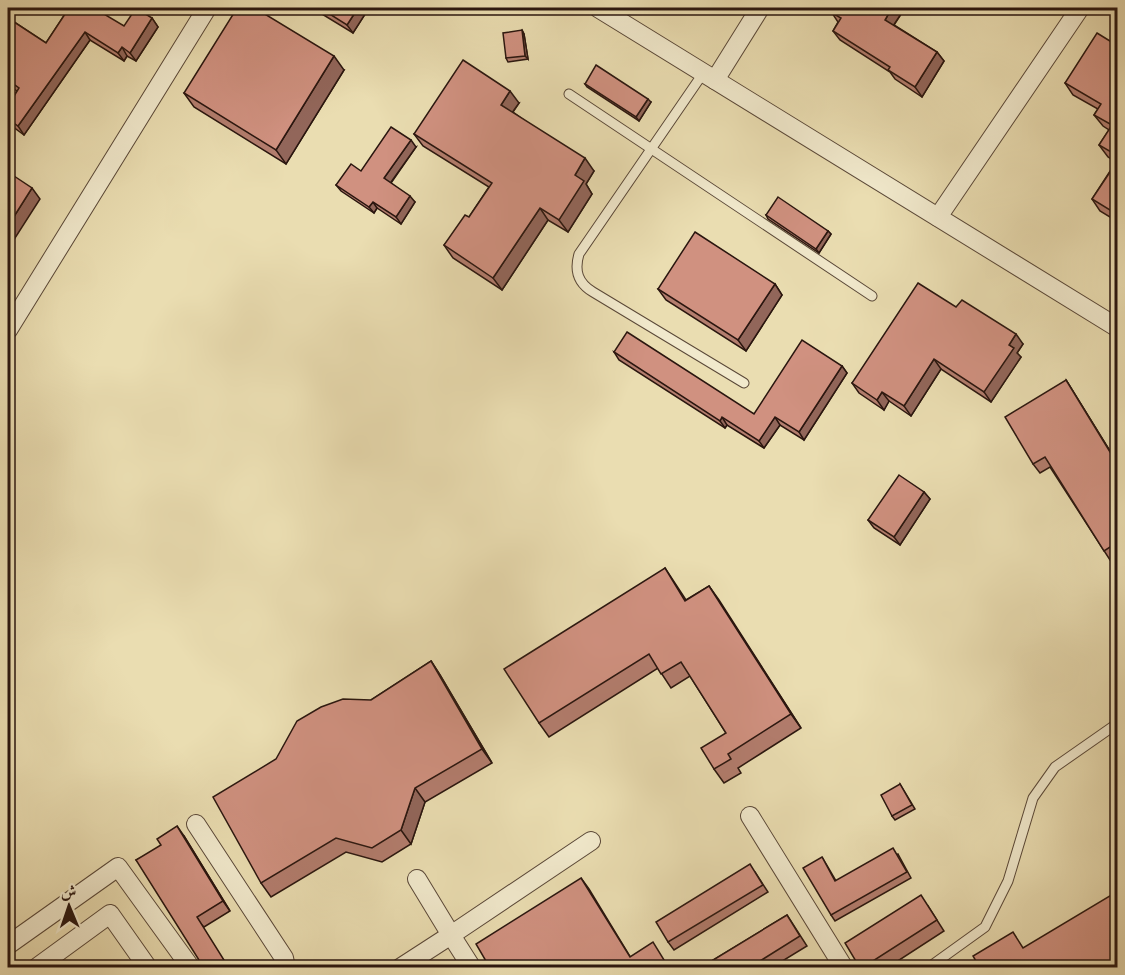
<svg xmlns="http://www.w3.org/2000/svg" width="1125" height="975" viewBox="0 0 1125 975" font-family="'Libre Caslon Text',Amiri,serif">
	<rect width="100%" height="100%" fill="#eaddb1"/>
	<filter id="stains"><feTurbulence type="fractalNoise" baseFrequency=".00333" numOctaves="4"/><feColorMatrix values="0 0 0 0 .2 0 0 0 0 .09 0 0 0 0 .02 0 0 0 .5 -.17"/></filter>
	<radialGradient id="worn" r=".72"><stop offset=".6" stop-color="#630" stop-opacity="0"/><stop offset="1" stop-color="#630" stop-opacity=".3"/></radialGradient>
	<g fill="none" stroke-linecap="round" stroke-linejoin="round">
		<g stroke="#5a4838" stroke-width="11">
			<g id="service">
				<path d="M704 72 579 254C574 271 578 283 593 292L744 383"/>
				<path d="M569 94 872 296"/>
				<path d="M928 968 985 927 1008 881 1033 798 1055 767 1118 723"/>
			</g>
		</g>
		<g stroke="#5a4838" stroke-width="20">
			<g id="minor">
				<path d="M598 8 1118 328"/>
				<path d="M715 80 760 8"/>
				<path d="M938 217 1080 8"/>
				<path d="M8 330 207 8"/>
				<path d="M750 816 844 968"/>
				<path d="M196 824 284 958 286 968"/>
				<path d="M417 879 451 935 591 841"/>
				<path d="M8 945 118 867 191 968"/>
				<path d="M36 968 110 914 148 968"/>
				<path d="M400 968 451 935 472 968"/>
			</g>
		</g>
		<use href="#service" stroke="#f1e9cc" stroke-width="9"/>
		<use href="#minor" stroke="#f1e9cc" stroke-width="18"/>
	</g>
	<g fill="#b37d6e" stroke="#2a160f" stroke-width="1.5">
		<path d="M69 8 124 26 152 18 158 27 136 61 127 56 124 61 90 40 24 135 8 123V106L17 91 8 85V18L46 43Z"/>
		<path d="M312 8H369L353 33Z"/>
		<path d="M905 8 894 25 937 52 944 61 922 97 895 79 890 72 840 40 833 31 838 22 832 13Z"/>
		<path d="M522 30 524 34 528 59 508 62 506 58Z"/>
		<path d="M1118 46V222L1100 211 1092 199 1116 162 1108 157 1099 145 1109 130 1103 126 1094 115 1098 109 1073 95 1065 83Z"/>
		<path d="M344 70 286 164 194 107 184 93Z"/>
		<path d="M585 84 651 102 639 121 587 87Z"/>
		<path d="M519 103 513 112 594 171 586 184 592 194 568 232 548 220 502 290 453 258 444 245 469 217 489 187 423 146 414 134Z"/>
		<path d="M416 147 391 183 415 202 401 224 377 208 374 213 341 191 336 185 361 171Z"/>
		<path d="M766 215 828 231 831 234 819 253 768 219Z"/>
		<path d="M775 284 782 295 746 351 666 300 658 289Z"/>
		<path d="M956 307 1023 344 1017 353 1021 357 991 402 941 369 911 416 889 401 884 410 859 393 852 383Z"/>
		<path d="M614 352 754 414 842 366 847 373 804 440 780 425 764 448 727 425 725 428 619 360Z"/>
		<path d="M1066 380 1118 464V555L1110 560 1050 467 1040 473 1033 464Z"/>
		<path d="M924 492 930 499 900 545 874 528 868 520Z"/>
		<path d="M665 568 686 600 709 586 801 728 738 768 741 773 724 783 714 769 726 733 690 676 671 688 658 668 549 737 539 723Z"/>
		<path d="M431 661 440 675 492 763 425 802 411 844 382 862 346 852 271 897 261 883 371 700Z"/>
		<path d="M900 784 915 809 895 820 892 816Z"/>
		<path d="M184 836 230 911 204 927 136 860Z"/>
		<path d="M898 854 911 878 835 921 831 915 822 857 836 881Z"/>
		<path d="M755 872 768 892 674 950 668 942Z"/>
		<path d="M928 906 944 931 887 968H860Z"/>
		<path d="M787 915 807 946 771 968H700Z"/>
	</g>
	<g fill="#92665a" stroke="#2a160f" stroke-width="1.5">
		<path d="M358 8H369L353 33 347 25Z"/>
		<path d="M892 8H905L891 29 885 20Z"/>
		<path d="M152 18 158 27 136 61 130 53Z"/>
		<path d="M522 30 524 34 528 59 525 56Z"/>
		<path d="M85 32 90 40 24 135 18 126Z"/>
		<path d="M122 47 127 56 124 61 118 53Z"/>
		<path d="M937 52 944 61 922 97 915 87Z"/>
		<path d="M334 56 344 70 286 164 276 150Z"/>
		<path d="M510 91 519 103 509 117 501 105Z"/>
		<path d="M648 99 651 102 639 121 636 117Z"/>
		<path d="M411 140 416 147 389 185 384 178Z"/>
		<path d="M585 158 594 171 586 184 592 194 568 232 559 220 575 175Z"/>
		<path d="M32 188 40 199 8 249V226Z"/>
		<path d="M410 196 415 202 401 224 396 217Z"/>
		<path d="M373 202 377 208 374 213 369 207Z"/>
		<path d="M540 208 548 220 502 290 493 278Z"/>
		<path d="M828 231 831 234 819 253 816 249Z"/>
		<path d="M775 284 782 295 746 351 738 340Z"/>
		<path d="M1016 334 1023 344 1017 353 1021 357 991 402 984 392 1009 345Z"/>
		<path d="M934 359 941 369 911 416 904 406Z"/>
		<path d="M842 366 847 373 804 440 799 432Z"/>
		<path d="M1066 380 1118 464V465Z"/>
		<path d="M882 392 889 401 884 410 877 400Z"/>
		<path d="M722 417 727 425 725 428 720 421Z"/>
		<path d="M775 417 780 425 764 448 759 441Z"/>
		<path d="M924 492 930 499 900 545 894 537Z"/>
		<path d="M709 586 719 600 801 728 791 714Z"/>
		<path d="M431 661 440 675 492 763 482 749Z"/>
		<path d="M415 788 425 802 411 844 401 830Z"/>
		<path d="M177 826 184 836 230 911 223 901Z"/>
		<path d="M581 878 589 889 637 968 630 957Z"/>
	</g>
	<g fill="#d09180" stroke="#2a160f" stroke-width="1.5">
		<path d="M69 8H94L124 26 136 8 152 18 130 53 122 47 118 53 85 32 18 126 8 119V106L19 88 8 80V18L46 43Z"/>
		<path d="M237 8H255L334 56 276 150 184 93Z"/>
		<path d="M320 8H358L347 25Z"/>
		<path d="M835 8H892L885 20 937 52 915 87 888 70 890 67 833 31 841 18 832 13Z"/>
		<path d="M522 30 525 56 506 58 503 33Z"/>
		<path d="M1097 33 1118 46V94L1115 98 1118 100V156L1099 145 1112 125 1094 115 1101 104 1065 83Z"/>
		<path d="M463 60 510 91 501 105 585 158 575 175 584 181 559 220 540 208 493 278 444 245 465 215 469 217 492 183 414 134Z"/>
		<path d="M596 65 648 99 636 117 585 84Z"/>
		<path d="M391 127 411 140 384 178 410 196 396 217 373 202 369 207 336 185 351 164 361 171Z"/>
		<path d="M1118 160V215L1092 199Z"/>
		<path d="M8 172 32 188 8 226Z"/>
		<path d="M778 197 828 231 816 249 766 215Z"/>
		<path d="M695 232 775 284 738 340 658 289Z"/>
		<path d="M918 283 956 307 962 300 1016 334 1009 345 1014 348 984 392 934 359 904 406 882 392 877 400 852 383Z"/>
		<path d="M627 332 754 414 802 340 842 366 799 432 775 417 759 441 722 417 720 421 614 352Z"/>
		<path d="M1066 380 1118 465V542L1104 551 1045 457 1033 464 1005 417Z"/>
		<path d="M899 475 924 492 894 537 868 520Z"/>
		<path d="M665 568 685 601 709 586 791 714 728 754 731 759 714 769 701 748 726 733 681 662 661 674 649 654 539 723 504 669Z"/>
		<path d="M431 661 482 749 415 788 401 830 372 848 336 838 261 883 213 797 276 759 297 721 321 707 343 699 371 700Z"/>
		<path d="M900 784 912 805 892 816 881 795Z"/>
		<path d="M177 826 223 901 197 917 229 968H204L136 860 161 845 157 839Z"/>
		<path d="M893 848 907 872 831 915 803 868 822 857 835 881Z"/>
		<path d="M750 864 763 885 668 942 656 922Z"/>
		<path d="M581 878 630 957 653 942 669 968H490L476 944Z"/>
		<path d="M1118 891V968H980L973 956 1013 932 1023 948Z"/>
		<path d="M921 895 937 920 862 968H860L845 943Z"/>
		<path d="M787 915 800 936 752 966 753 968H700Z"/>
	</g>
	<rect width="1125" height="975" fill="none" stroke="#eaddb1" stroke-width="30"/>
	<rect x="9" y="9" width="1107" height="957" fill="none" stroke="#2a160f" stroke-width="3"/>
	<rect x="15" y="15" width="1095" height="945" fill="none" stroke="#2a160f" stroke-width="1.5"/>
	<g transform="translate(69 906) rotate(358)" stroke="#f1e9cc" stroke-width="4.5" paint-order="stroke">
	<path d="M0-4.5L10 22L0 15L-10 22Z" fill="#2a160f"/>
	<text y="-9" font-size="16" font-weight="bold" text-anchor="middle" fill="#2a160f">ش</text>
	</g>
	<rect width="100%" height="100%" filter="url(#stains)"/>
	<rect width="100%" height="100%" fill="url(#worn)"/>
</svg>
